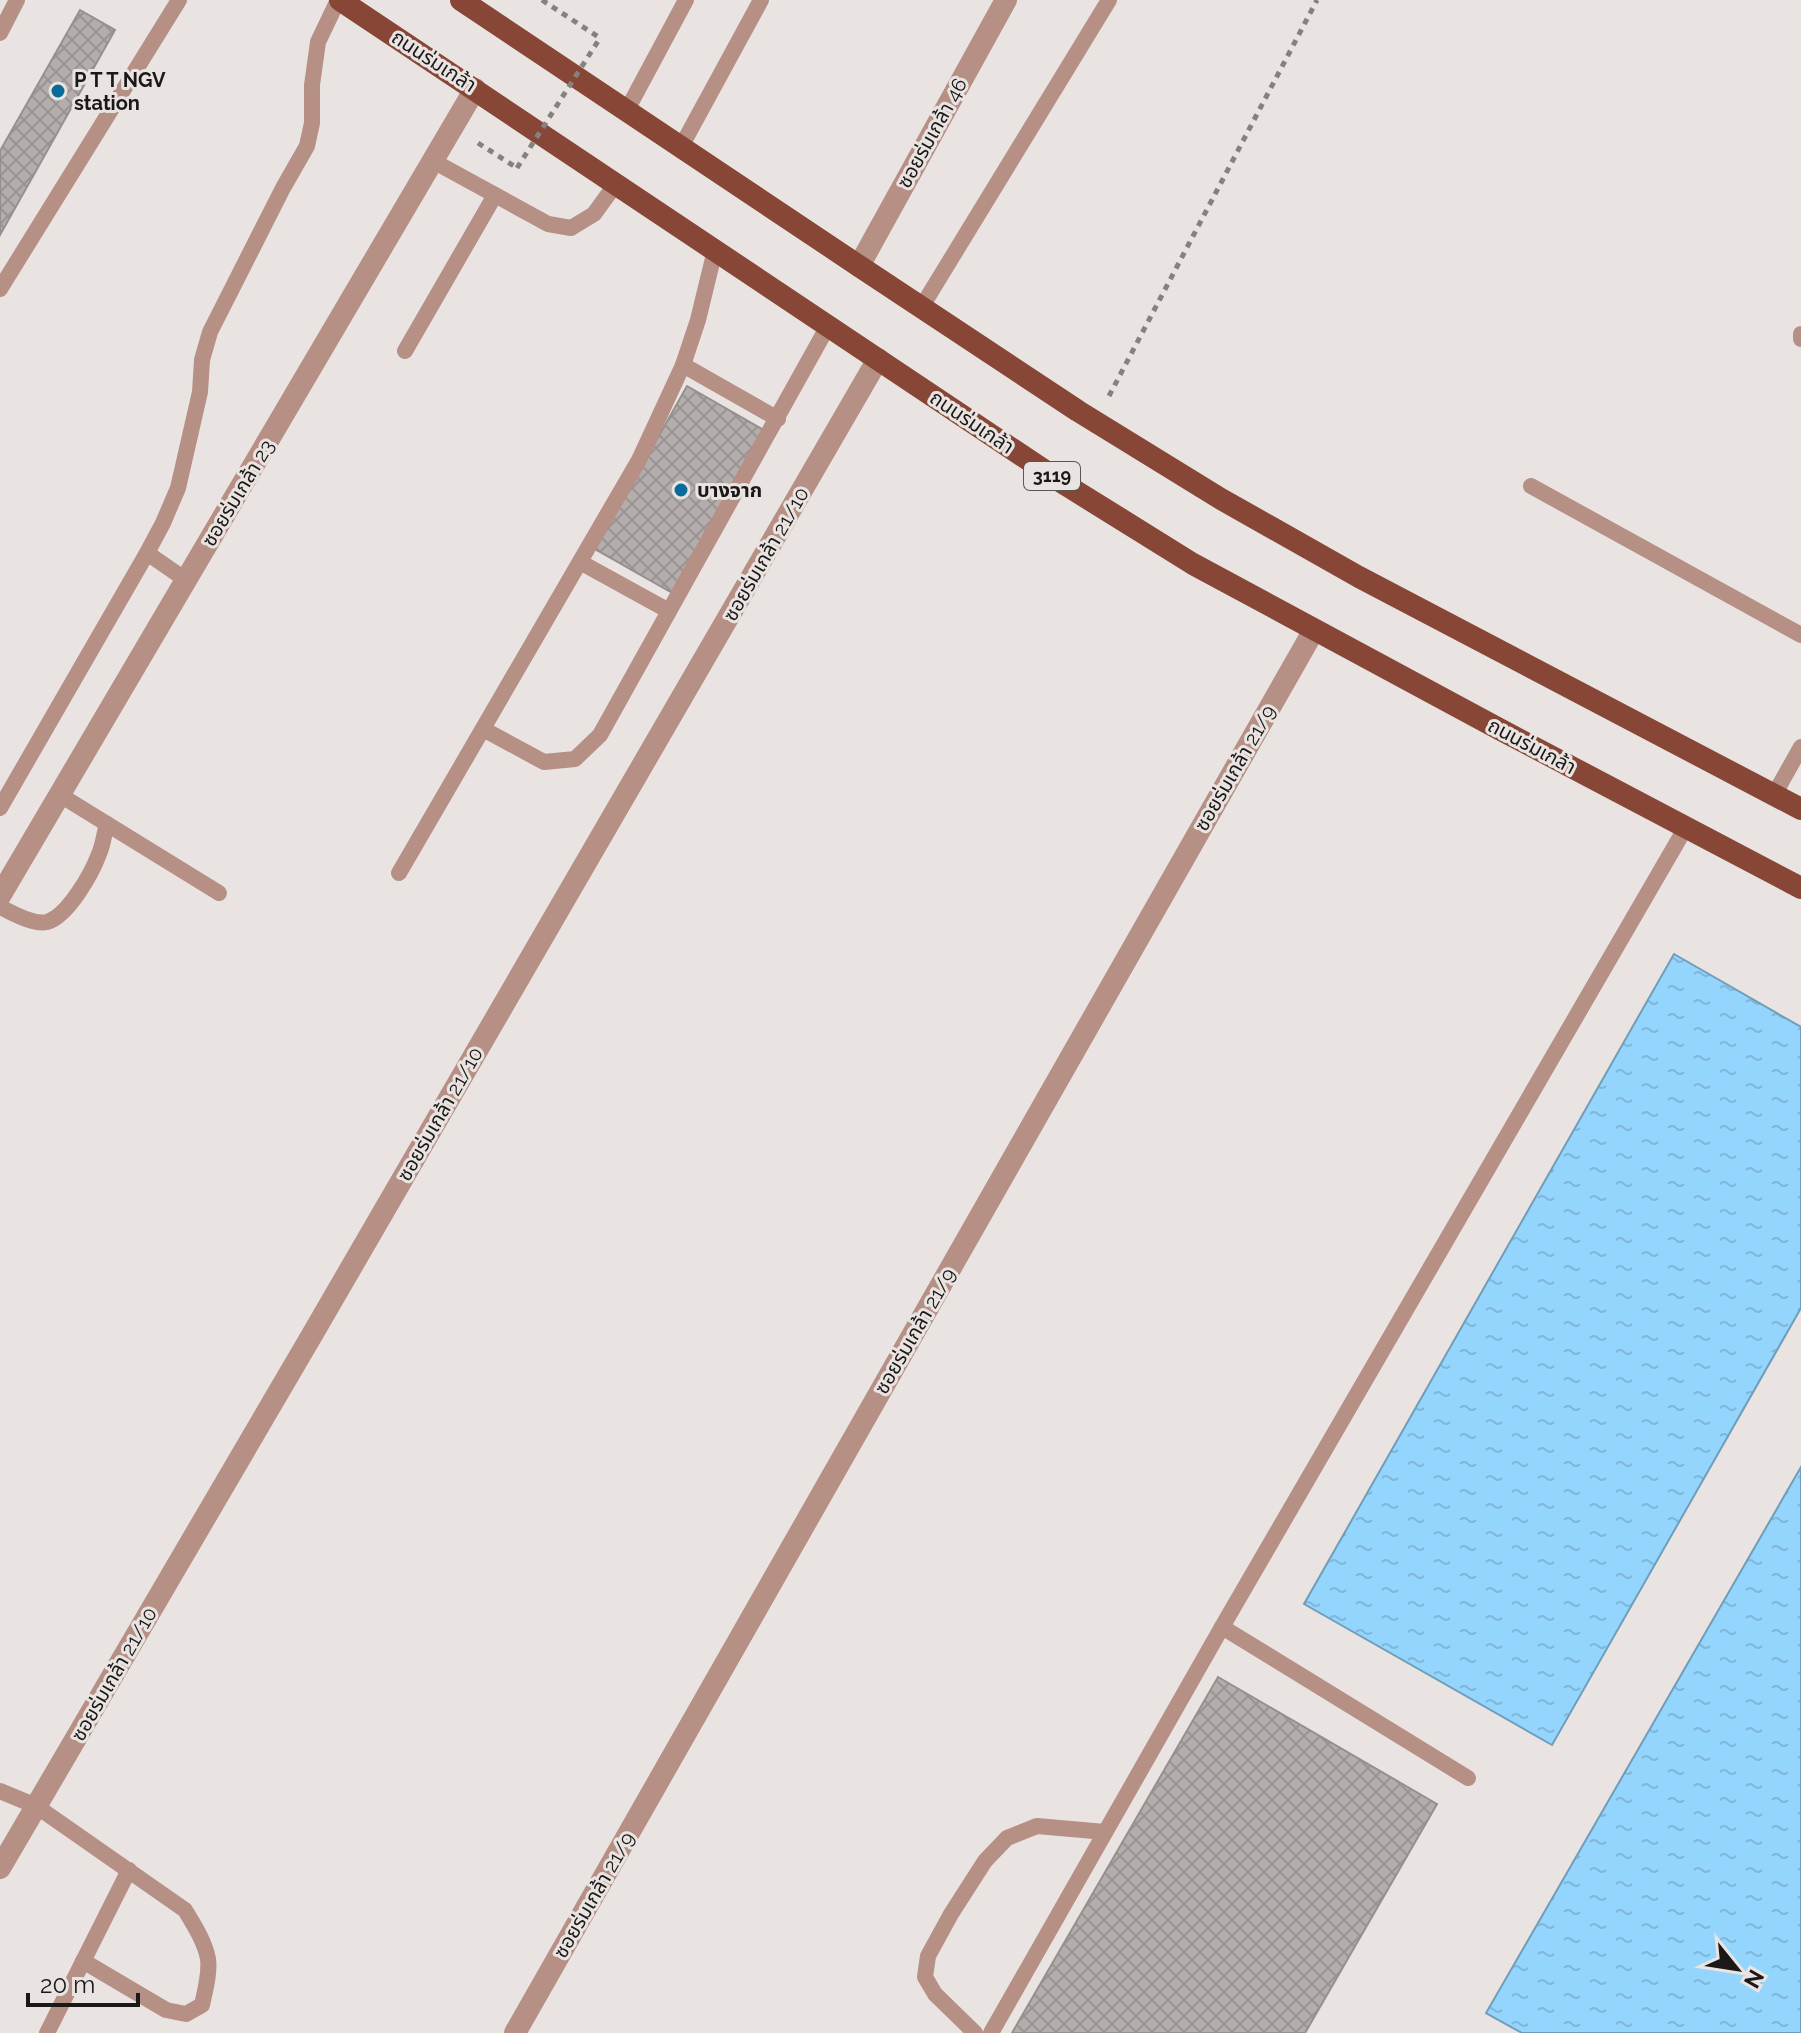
<svg xmlns="http://www.w3.org/2000/svg" width="1801" height="2033" viewBox="0 0 1801 2033" font-family="Raleway,'Noto Sans Thai',sans-serif">
	<defs>
		<pattern id="water-ripples" width="26" height="14" patternUnits="userSpaceOnUse" patternTransform="scale(2)"><rect width="26" height="14" fill="#94d5fe"/><path d="M2 4q2-2 4 0t4 0M15 11q2-2 4 0t4 0" fill="none" stroke="#7fb6d9"/></pattern>
		<pattern id="building-cross-hatch" width="8" height="8" patternUnits="userSpaceOnUse" patternTransform="scale(2)"><rect width="8" height="8" fill="#b3adac"/><path d="M0 0l8 8M0 8l8-8" fill="none" stroke="#999493"/></pattern>
	</defs>
	<rect width="100%" height="100%" fill="#e9e4e2"/>
	<g fill="url(#water-ripples)" stroke="#709db9" stroke-width="2">
		<path d="M1674 954 1801 1027V1308L1552 1745 1304 1604Z"/>
		<path d="M1801 1467V2033H1522L1486 2013Z"/>
	</g>
	<g fill="url(#building-cross-hatch)" stroke="#95908e" stroke-width="2">
		<path d="M80 10 115 30 0 235V151Z"/>
		<path d="M687 386 767 432 674 594 595 549Z"/>
		<path d="M1218 1677 1437 1804 1305 2033H1012Z"/>
	</g>
	<g fill="none" stroke-linecap="round" stroke-linejoin="round">
		<g stroke="#858180" stroke-width="5" stroke-dasharray="6 6" stroke-linecap="butt">
			<path d="M542 0 600 38"/>
			<path d="M478 143 517 168"/>
			<path d="M1109 396 1317 0"/>
		</g>
		<g stroke="#b68f85" stroke-width="16">
			<path d="M0 33 17 0"/>
			<path d="M627 110 686 0"/>
			<path d="M681 147 761 0"/>
			<path d="M433 161 548 224 571 228 594 214 615 185"/>
			<path d="M0 289 179 0"/>
			<path d="M921 308 1109 0"/>
			<path d="M1801 334V339"/>
			<path d="M405 351 495 195"/>
			<path d="M683 365 778 419"/>
			<path d="M1531 486 1801 635"/>
			<path d="M147 553 186 580"/>
			<path d="M580 562 669 611"/>
			<path d="M483 729 544 762 575 759 600 735 828 326"/>
			<path d="M60 795 219 893"/>
			<path d="M1774 795 1801 747"/>
			<path d="M0 808 147 553 163 523 178 488 200 392 202 360 210 332 283 188 307 146 312 123V85L318 42 338 0"/>
			<path d="M399 873 639 460 683 365 698 320 715 250"/>
			<path d="M0 907C13 913 33 925 47 922 68 916 92 873 99 854 103 845 104 834 107 824"/>
			<path d="M1222 1627 1468 1778"/>
			<path d="M0 1791 36 1806 185 1910C194 1925 205 1942 208 1959 210 1973 205 1991 202 2005L186 2014 166 2010 83 1961"/>
			<path d="M47 2033 129 1870"/>
			<path d="M975 2033 935 1994 925 1977 928 1956 951 1914 985 1861 1007 1838 1037 1826 1105 1832"/>
			<path d="M991 2033 1222 1627 1686 827"/>
		</g>
		<g stroke="#b68f85" stroke-width="22">
			<path d="M859 266 1006 0"/>
			<path d="M0 896 475 89"/>
			<path d="M0 1868 312 1335 878 359"/>
			<path d="M515 2033 1314 630"/>
		</g>
		<g stroke="#884736" stroke-width="22">
			<path d="M340 0 1066 485 1193 564 1501 730 1801 888"/>
			<path d="M461 0 859 266 1078 411 1221 499 1359 577 1801 809"/>
		</g>
		<path stroke="#858180" stroke-width="5" stroke-dasharray="6 6" stroke-linecap="butt" d="M517 168 600 38"/>
	</g>
	<g fill="#086b99" stroke="#e9e4e2" stroke-width="3">
		<circle cx="58" cy="91" r="8"/>
		<circle cx="681" cy="490" r="8"/>
	</g>
	<g text-anchor="middle" stroke-width="6" stroke-linejoin="round" paint-order="stroke">
		<rect fill="#e9e4e2" stroke="#595655" stroke-width="2" x="1024" y="462" width="56" height="28" rx="6"/>
		<g font-size="18" font-weight="bold" fill="#1b1918">
			<text x="1052" y="482">3119</text>
		</g>
		<g font-size="20" fill="#1b1918" stroke="#e9e4e2">
			<text transform="translate(434 61) rotate(33)" y="7">ถนนร่มเกล้า</text>
			<text transform="translate(932 133) rotate(-61)" y="7">ซอยร่มเกล้า 46</text>
			<text transform="translate(972 422) rotate(34)" y="7">ถนนร่มเกล้า</text>
			<text transform="translate(238 493) rotate(-59)" y="7">ซอยร่มเกล้า 23</text>
			<text transform="translate(766 554) rotate(-60)" y="7">ซอยร่มเกล้า 21/10</text>
			<text transform="translate(1532 746) rotate(28)" y="7">ถนนร่มเกล้า</text>
			<text transform="translate(1235 768) rotate(-60)" y="7">ซอยร่มเกล้า 21/9</text>
			<text transform="translate(440 1114) rotate(-60)" y="7">ซอยร่มเกล้า 21/10</text>
			<text transform="translate(915 1331) rotate(-60)" y="7">ซอยร่มเกล้า 21/9</text>
			<text transform="translate(114 1674) rotate(-60)" y="7">ซอยร่มเกล้า 21/10</text>
			<text transform="translate(594 1895) rotate(-60)" y="7">ซอยร่มเกล้า 21/9</text>
		</g>
		<g font-size="20" font-weight="bold" fill="#1b1918" stroke="#e9e4e2" text-anchor="start">
			<text x="74" y="87">P T T NGV<tspan x="74" dy="23">station</tspan></text>
			<text x="697" y="497">บางจาก</text>
		</g>
	</g>
	<g transform="translate(1737 1969) rotate(120)" stroke="#e9e4e2" stroke-width="6" paint-order="stroke">
	<path d="M0-6L14 30L0 20L-14 30Z" fill="#1b1918"/>
	<text y="-12" font-size="22" font-weight="bold" text-anchor="middle" fill="#1b1918">N</text>
	</g>
	<path d="M28 1993v12h110v-12" fill="none" stroke="#1b1918" stroke-width="4"/>
	<text x="40" y="1993" font-size="24" fill="#1b1918" stroke="#e9e4e2" stroke-width="6" paint-order="stroke">20 m</text>
</svg>
